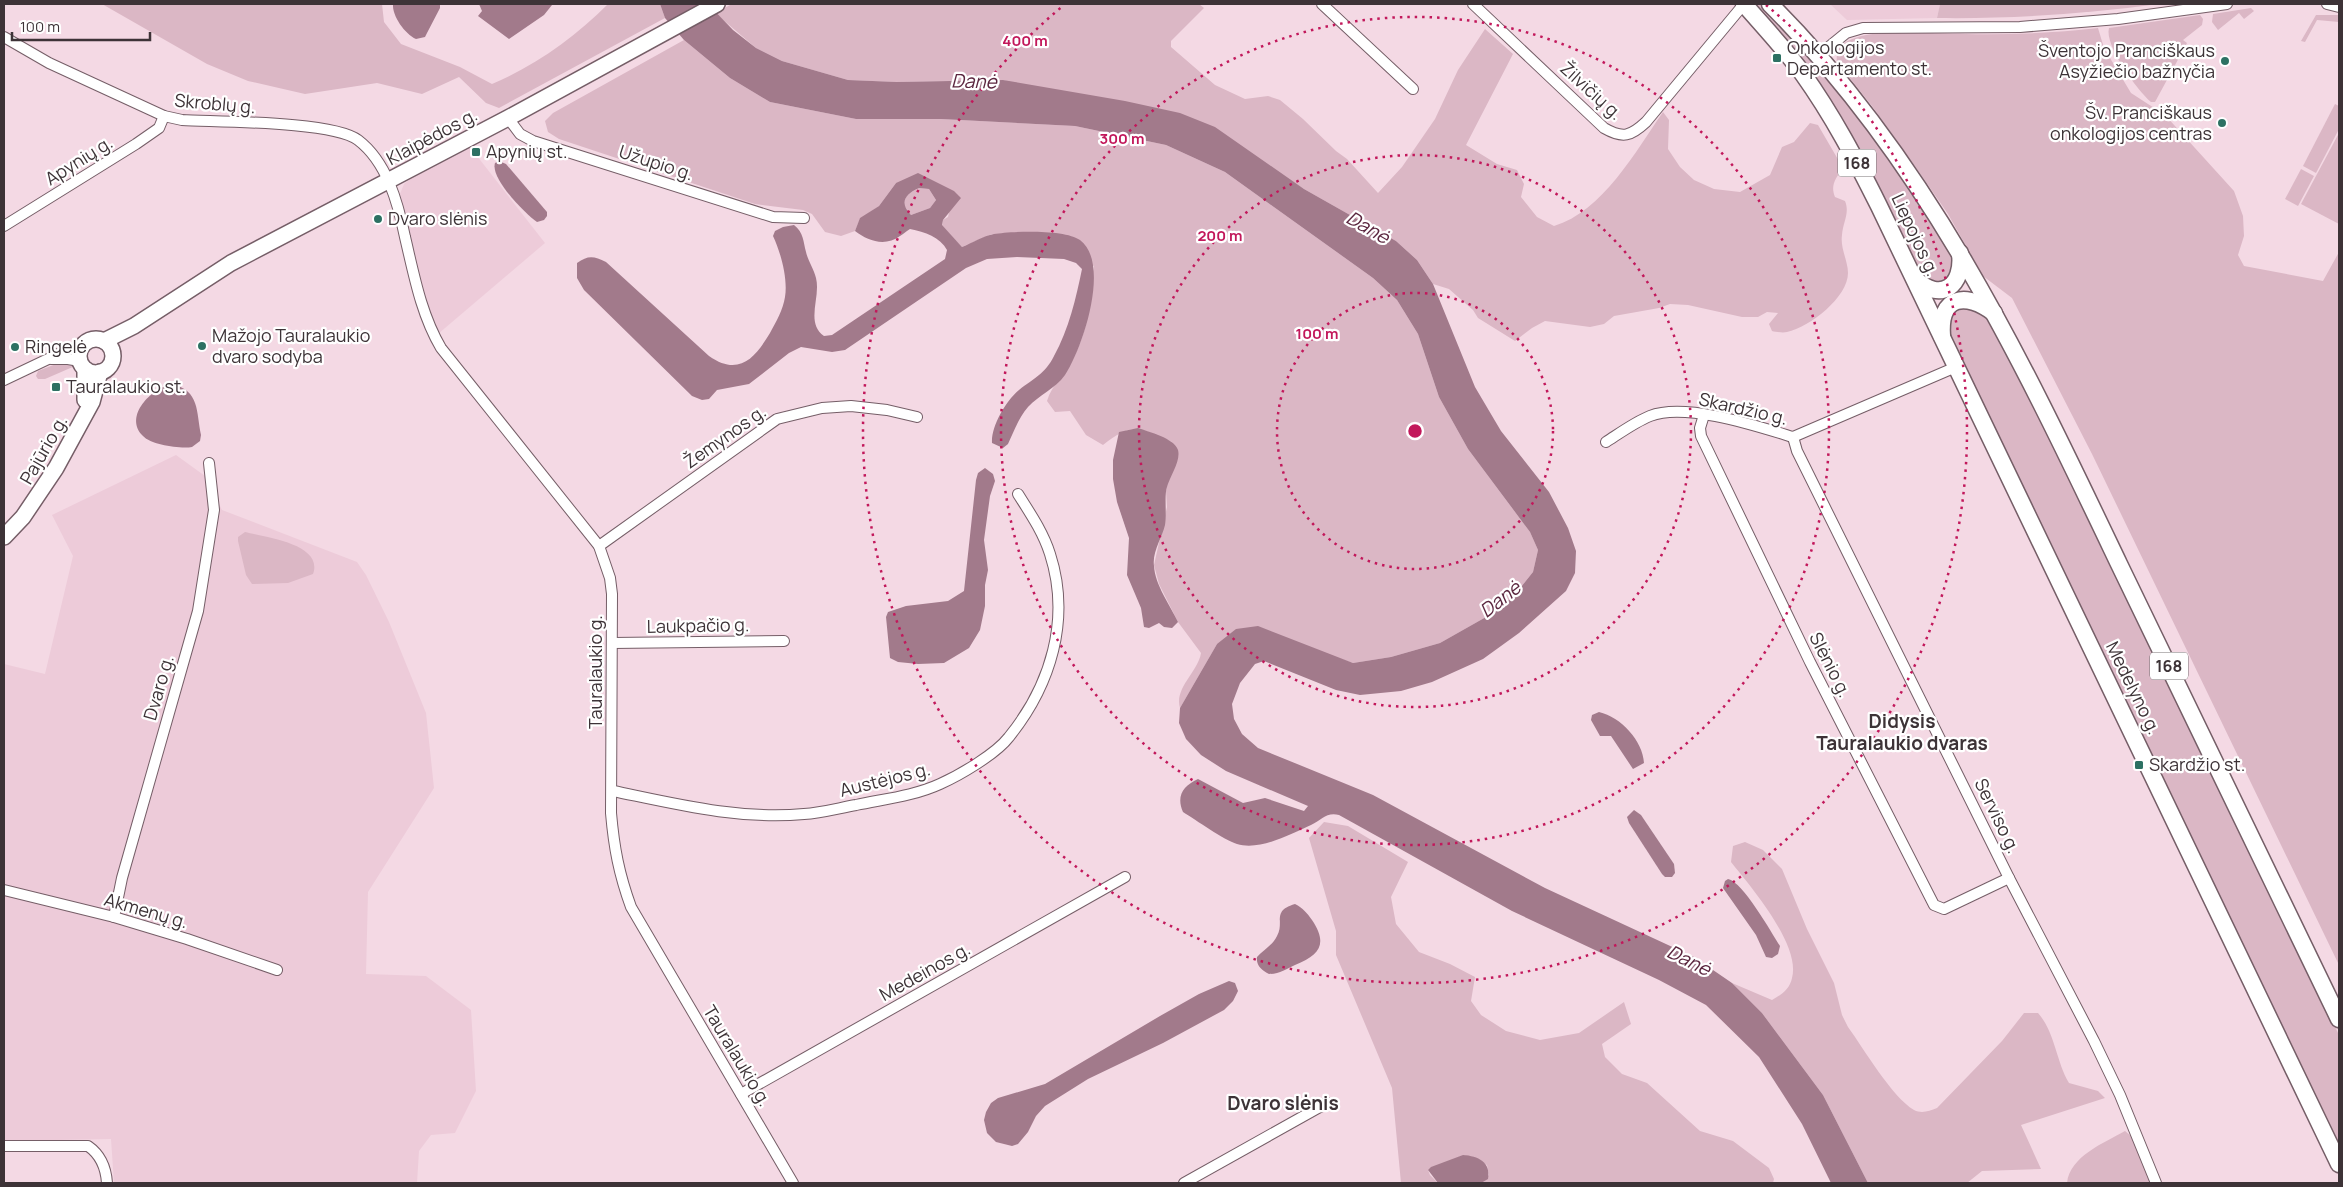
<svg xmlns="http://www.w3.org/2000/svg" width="2343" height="1187" viewBox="0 0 2343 1187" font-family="Manrope,sans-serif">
	<rect width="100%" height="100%" fill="#f4d9e4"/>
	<g fill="#edcbd9">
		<path d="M1830 4H1940L1937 18 1847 20Z"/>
		<path d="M470 147 545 243 438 334 430 317 400 194 404 184 413 177Z"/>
		<path d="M176 455 205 476 222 510 357 562 366 575 389 622 426 713 434 788 368 892 366 974 426 976 471 1010 476 1091 455 1133 431 1135 419 1151 417 1183H114L111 1139 4 1141V664L45 674 73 556 52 515Z"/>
	</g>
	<g fill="#dbb7c5">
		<path d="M102 4H382L384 22 401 44 460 67 492 84C535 66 575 37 608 4H660L665 18 499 108 486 103 459 77 422 94 377 83 305 94 248 81 207 64Z"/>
		<path d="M732 4H1199L1204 8 1171 41V47L1215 85 1245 99 1268 96 1280 100 1303 119 1336 151 1347 159 1378 193 1402 167 1435 119 1458 70 1485 29 1513 54 1466 145 1497 164 1517 170 1524 184 1521 197 1537 217 1554 226C1602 212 1636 151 1663 112L1669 120 1668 149 1680 167 1694 180 1714 189 1740 192 1770 175 1782 147 1794 142 1810 123 1818 125 1843 168C1836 178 1830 185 1835 197L1845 201C1850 213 1843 222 1842 235 1840 248 1848 261 1848 273 1848 297 1810 327 1787 332 1783 333 1776 332 1772 331L1769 324 1778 313 1767 312 1758 317H1742L1688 305 1670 304 1659 308 1614 316 1604 324 1590 327 1545 321 1532 328 1515 341 1478 318 1473 310 1449 289 1433 284 1417 260 1396 241 1304 189 1264 163 1003 80 897 82 848 80 782 61 756 48 715 13Z"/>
		<path d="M1753 4H1761L1790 33 1851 104 1956 254 1951 280 1925 285Z"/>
		<path d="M1940 4H2159C2085 14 2012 19 1937 18Z"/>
		<path d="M2251 8 2254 11 2244 19 2239 13 2218 30 2212 22 2213 14Z"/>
		<path d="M2200 15 2203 19 2202 25 2183 40 2187 43 2155 102H2151C2137 90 2104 45 2109 28Z"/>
		<path d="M2316 15H2339V22L2317 20 2305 42 2301 41Z"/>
		<path d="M2098 28 2104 48 2131 93 2165 115 2234 191 2243 216 2244 236 2238 255 2244 266 2323 281 2339 252V965L2092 454 2012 298 1983 276 1948 214 1919 172 1872 106 1837 62C1835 48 1843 42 1855 38 1879 29 1937 34 1965 34 2010 35 2053 33 2098 28Z"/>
		<path d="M684 40 730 78 770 102 856 119H941L1075 126 1166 145 1225 172 1373 278 1397 300 1418 334 1439 397 1468 449 1530 532 1538 550 1533 572 1513 597 1486 617 1440 643 1391 657 1353 663 1325 654 1217 644 1180 708C1174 688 1198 672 1201 653L1178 622 1159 584 1154 565 1167 507 1166 491 1169 478 1172 442C1140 428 1133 421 1103 445L1086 435 1070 411 1055 412 1047 401C1052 384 1067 372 1075 355 1090 324 1090 299 1094 266L992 234 962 247 942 226 943 220 948 217 954 191 896 183 879 206 860 219 855 231 841 236 825 232 812 214 803 210 755 204 559 139 548 132 545 121 553 113Z"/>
		<path d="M2335 104 2339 106V129L2316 173 2303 166Z"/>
		<path d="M2339 133V224L2301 204Z"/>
		<path d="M2301 169 2314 176 2298 206 2285 199Z"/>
		<path d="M919 188 929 189 936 200 930 208 911 215C899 203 905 194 919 188Z"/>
		<path d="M1962 304 1987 315 2047 428 2339 1035V1148L1947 333 1948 314Z"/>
		<path d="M56 364H73L75 366 45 379H38L36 376 38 371Z"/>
		<path d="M245 532C265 537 324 544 313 574L288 583 252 584 246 575 238 541V537Z"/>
		<path d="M1324 822 1348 826 1408 862 1391 897 1396 924 1419 952 1450 964 1475 977 1471 1001 1481 1015 1506 1031 1540 1040 1579 1033 1624 1002 1631 1024 1602 1044 1605 1057 1622 1074 1647 1083 1700 1131 1733 1141 1769 1168 1774 1179 1773 1183H1481L1489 1175 1487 1165 1464 1155 1428 1170 1430 1175 1438 1183H1401L1392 1088 1336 955V931L1309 838Z"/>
		<path d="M1745 842 1763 850 1782 869 1807 929 1834 983 1842 1015 1848 1027C1864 1049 1892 1097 1914 1110 1922 1114 1929 1111 1937 1108L2002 1041 2024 1013H2038C2055 1032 2056 1061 2069 1083L2098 1091 2105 1098 2021 1125 2041 1169 1982 1171 1967 1183H1868L1823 1095 1762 1013 1732 983 1772 1000C1781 995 1790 989 1792 978 1801 945 1751 887 1731 862L1733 846Z"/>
		<path d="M2125 1131 2131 1136 2152 1183H2067C2070 1156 2104 1143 2125 1131Z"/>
	</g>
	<g fill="#a27a8b" fill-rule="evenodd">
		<path d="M393 4H440V8L427 33 425 37 416 39C405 34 392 16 393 4Z"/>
		<path d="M479 4H552V5L544 15 509 39 478 16 482 11Z"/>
		<path d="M660 4H708L733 30 756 48 782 61 848 80 897 82 1003 80 1125 101 1180 113 1215 127 1304 189 1396 241 1417 260 1433 284 1475 387 1501 431 1549 492 1568 528 1576 551 1575 573 1566 591 1519 633 1483 659 1432 682 1401 691 1360 695 1336 690 1264 661 1255 664 1240 683 1232 704 1234 719 1242 734 1258 748 1373 795 1545 888 1694 957 1732 983 1762 1013 1823 1095 1868 1183H1831L1802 1124 1759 1057 1706 1005 1659 980 1512 911 1339 815C1326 812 1322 820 1311 825 1291 834 1260 851 1237 844 1224 840 1196 820 1183 812 1176 796 1183 786 1198 779L1243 803 1265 798 1304 811 1308 806 1226 771 1201 755 1186 739 1179 723 1180 708 1217 644 1236 629 1258 626 1353 663 1391 657 1440 643 1486 617 1513 597 1533 572 1538 550 1530 532 1468 449 1439 397 1418 334 1397 300 1373 278 1225 172 1166 145 1075 126 941 119H856L770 102 730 78 684 40 665 18Z"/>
		<path d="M499 161 506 164 547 212V216L544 220 537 222C525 214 490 178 495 163Z"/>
		<path d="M918 173 954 191 961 198 943 220 942 225 962 247C972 243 983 236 994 234 1012 231 1065 229 1080 240 1111 263 1083 348 1065 375 1055 389 1039 395 1028 407 1019 417 1013 433 1008 444L1003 448 992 443C991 426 1006 401 1019 390 1034 378 1045 374 1054 356 1069 329 1076 298 1082 269L1076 263 1064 259 1017 257 987 259 966 268 845 350 832 352 801 347 789 353 749 384 717 390 709 399 702 400 692 396 584 290 577 278V263C588 255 594 256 606 262L709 356C739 377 755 358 770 333 776 322 783 310 785 297 788 279 781 253 773 236L775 231 783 227 794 225C804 233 803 241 806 252 808 261 814 269 816 278 821 298 805 322 824 336L832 335 945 259 947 250C940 237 925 232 910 229 906 231 904 234 900 236 885 247 868 241 855 231L860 218 879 206 896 183ZM919 188 929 189 936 200 930 208 911 215C899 203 905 194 919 188Z"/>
		<path d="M172 384C200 391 196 411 201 435L200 441 192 447C181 449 151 445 143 436 123 416 152 388 172 384Z"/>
		<path d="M1138 428C1149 432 1174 438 1178 450 1181 461 1170 476 1167 487 1164 496 1167 513 1165 525 1162 538 1152 552 1154 566 1155 585 1170 605 1178 622L1172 628 1164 627 1159 623 1149 628 1144 627 1141 608 1127 575 1129 538 1117 502 1113 479V460L1119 432Z"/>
		<path d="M985 468 993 474 995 481 990 496 984 540 988 570 985 585V606L980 630 969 648 944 663 918 664 898 662 890 658 886 617 888 612 906 606 948 601 964 591 976 480 978 473Z"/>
		<path d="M1599 712C1621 717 1643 741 1644 763L1633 769 1611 736H1600L1591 720 1592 715Z"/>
		<path d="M1634 810 1641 815 1674 864 1675 873 1672 877H1665L1662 874 1629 823 1627 817Z"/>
		<path d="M1728 879C1743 882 1771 932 1780 946L1778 954 1772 958 1766 957 1756 935 1723 888 1725 881Z"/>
		<path d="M1295 904C1303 908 1307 913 1312 920 1328 944 1320 955 1295 965 1286 969 1280 974 1269 974 1262 970 1256 966 1257 957 1263 950 1273 945 1277 936 1285 922 1271 911 1295 904Z"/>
		<path d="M1229 981 1235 983 1238 991 1233 1001 1224 1010 1163 1043 1088 1079 1045 1106 1036 1116 1028 1132 1018 1144 1012 1146 996 1142 987 1133 984 1120 986 1112 991 1103 998 1098 1045 1084 1160 1016 1199 994Z"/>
		<path d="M1463 1155C1478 1156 1491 1162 1488 1179L1481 1183H1438L1428 1170 1431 1167Z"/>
	</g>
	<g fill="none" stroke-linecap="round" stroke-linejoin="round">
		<g stroke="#755e67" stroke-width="12">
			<g id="street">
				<path d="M1322 4 1413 89"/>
				<path d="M1473 4 1604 128C1623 139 1631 136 1646 122L1744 4"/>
				<path d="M2327 4 2339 7"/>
				<path d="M4 37 49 63 164 116 182 120C218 122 333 121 358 140 387 162 398 203 405 237 414 275 421 314 441 348L599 546 610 578 612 594 611 813C614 848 619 874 631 907L793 1183"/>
				<path d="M1819 55 1846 33 1863 28 2020 27 2118 19 2227 4"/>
				<path d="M508 118 520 134 533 141 773 217 804 218"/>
				<path d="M4 226 136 144 159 128 164 116"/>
				<path d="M51 359H68L80 361"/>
				<path d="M4 380 67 350 81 348"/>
				<path d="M1704 415 1700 428 1701 436 1810 662 1934 905 1944 909 2009 878"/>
				<path d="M1793 437 1797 451 2009 878 2094 1041 2120 1095 2156 1183"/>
				<path d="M1606 442C1620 433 1635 422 1650 416 1685 402 1757 426 1793 437L1956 367"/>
				<path d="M599 546 777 419 822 408 851 406 887 410 917 417"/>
				<path d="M612 643 784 641"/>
				<path d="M613 791C676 804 739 820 804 814 821 813 839 808 856 805 884 799 914 796 940 784 960 775 996 754 1009 737 1051 685 1071 619 1050 554 1043 532 1030 513 1018 494"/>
				<path d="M4 890 114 917 187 939 277 970"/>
				<path d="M114 917 122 878 198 611 214 510 209 463"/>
				<path d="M741 1094 1125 877"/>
				<path d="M4 1146H88C101 1155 106 1168 107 1183"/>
				<path d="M1184 1183 1327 1103"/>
			</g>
		</g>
		<g stroke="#755e67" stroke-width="18">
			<g id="secondary">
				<circle cx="96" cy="356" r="17"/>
				<path d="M104 341 134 326 231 263 508 118 717 4"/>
				<path d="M85 400V369"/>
				<path d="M4 537 23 517 56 468 92 402 100 372"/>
			</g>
		</g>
		<g stroke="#755e67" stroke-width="19">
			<g id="primary">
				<path d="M1744 4C1764 27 1785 49 1803 74 1833 116 1856 160 1879 206L2339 1164"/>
				<path d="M1770 4C1930 164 2023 363 2119 564 2193 716 2266 868 2339 1019"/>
				<path d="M1915 279C1941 303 1964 286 1960 253"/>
				<path d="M1942 336C1939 295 1966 292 1994 313"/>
			</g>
		</g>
		<use href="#street" stroke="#fff" stroke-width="10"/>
		<use href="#secondary" stroke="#fff" stroke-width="15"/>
		<use href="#primary" stroke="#fff" stroke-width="16"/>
	</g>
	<g fill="none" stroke="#c2185b" stroke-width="2.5" stroke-dasharray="2.5 5">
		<circle cx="1415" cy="431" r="138"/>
		<circle cx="1415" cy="431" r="276"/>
		<circle cx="1415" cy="431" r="414"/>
		<path d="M1766 5A552 552 0 1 1 1064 5"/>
	</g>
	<g fill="#2d7163" stroke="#fff" stroke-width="2">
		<rect x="1772" y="53" width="10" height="10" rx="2.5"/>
		<circle cx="2225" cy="61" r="5"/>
		<circle cx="2222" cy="123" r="5"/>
		<rect x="471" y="147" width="10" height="10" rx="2.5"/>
		<circle cx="378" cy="219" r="5"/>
		<circle cx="202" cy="346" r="5"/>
		<circle cx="15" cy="347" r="5"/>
		<rect x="51" y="382" width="10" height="10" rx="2.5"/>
		<rect x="2134" y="760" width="10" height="10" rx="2.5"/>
	</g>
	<g text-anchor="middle" stroke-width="4.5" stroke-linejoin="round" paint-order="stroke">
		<g fill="#fff" stroke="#777073" stroke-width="1">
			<rect x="1838" y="149.5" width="38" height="27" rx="4"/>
			<rect x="2150" y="652.5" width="38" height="27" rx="4"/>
		</g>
		<g font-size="16" font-weight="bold" fill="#3d3337">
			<text x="1857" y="169">168</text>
			<text x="2169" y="672">168</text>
		</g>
		<g font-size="18" fill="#3d3337" stroke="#fff" text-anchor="start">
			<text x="1787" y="54">Onkologijos<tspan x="1787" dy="21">Departamento st.</tspan></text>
			<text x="2215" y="57" text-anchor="end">Šventojo Pranciškaus<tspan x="2215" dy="21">Asyžiečio bažnyčia</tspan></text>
			<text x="2212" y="119" text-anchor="end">Šv. Pranciškaus<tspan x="2212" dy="21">onkologijos centras</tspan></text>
			<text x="486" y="158">Apynių st.</text>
			<text x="388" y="225">Dvaro slėnis</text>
			<text x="212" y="342">Mažojo Tauralaukio<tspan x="212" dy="21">dvaro sodyba</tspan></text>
			<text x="25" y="353">Ringelė</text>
			<text x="66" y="393">Tauralaukio st.</text>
			<text x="2149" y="771">Skardžio st.</text>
		</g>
		<g font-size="18" fill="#3d3337" stroke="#fff">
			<text transform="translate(1591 91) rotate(42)" y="6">Žilvičių g.</text>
			<text transform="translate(215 104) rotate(5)" y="6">Skroblų g.</text>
			<text transform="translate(432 137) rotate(-28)" y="6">Klaipėdos g.</text>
			<text transform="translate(79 161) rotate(-32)" y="6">Apynių g.</text>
			<text transform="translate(656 163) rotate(18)" y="6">Užupio g.</text>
			<text transform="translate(1915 235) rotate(65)" y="6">Liepojos g.</text>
			<text transform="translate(1743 409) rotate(13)" y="6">Skardžio g.</text>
			<text transform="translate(725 437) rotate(-35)" y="6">Žemynos g.</text>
			<text transform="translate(44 450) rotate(-60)" y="6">Pajūrio g.</text>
			<text transform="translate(698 626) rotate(-1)" y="6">Laukpačio g.</text>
			<text transform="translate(1830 665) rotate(63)" y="6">Slėnio g.</text>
			<text transform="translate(596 672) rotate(-90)" y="6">Tauralaukio g.</text>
			<text transform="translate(159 688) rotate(-74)" y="6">Dvaro g.</text>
			<text transform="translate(2133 688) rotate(64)" y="6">Medelyno g.</text>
			<text transform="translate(885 780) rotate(-14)" y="6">Austėjos g.</text>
			<text transform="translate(1997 816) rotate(64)" y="6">Serviso g.</text>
			<text transform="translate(146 911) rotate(16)" y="6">Akmenų g.</text>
			<text transform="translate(925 972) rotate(-29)" y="6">Medeinos g.</text>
			<text transform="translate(737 1056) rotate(59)" y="6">Tauralaukio g.</text>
		</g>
		<g font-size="19" font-style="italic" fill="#5b263f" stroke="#fff">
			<text transform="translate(974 81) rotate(1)" y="7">Danė</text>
			<text transform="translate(1368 227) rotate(30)" y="7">Danė</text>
			<text transform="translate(1500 599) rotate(-38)" y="7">Danė</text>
			<text transform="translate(1689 960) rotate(26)" y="7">Danė</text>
		</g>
		<g font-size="19" font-weight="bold" fill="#3d3337" stroke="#fff">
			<text x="1902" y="728">Didysis<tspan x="1902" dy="22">Tauralaukio dvaras</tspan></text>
			<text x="1283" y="1110">Dvaro slėnis</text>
		</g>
	</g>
	<circle cx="1415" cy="431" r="8" fill="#c2185b" stroke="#fff" stroke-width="2.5"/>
	<g font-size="15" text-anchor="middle" font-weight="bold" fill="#c2185b" stroke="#fff" stroke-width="4.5" stroke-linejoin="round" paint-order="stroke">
		<text x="1025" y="46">400 m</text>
		<text x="1122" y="144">300 m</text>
		<text x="1220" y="241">200 m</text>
		<text x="1317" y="339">100 m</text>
	</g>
	<rect width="2343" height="1187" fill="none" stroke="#3d3337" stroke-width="10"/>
	<path d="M12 32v8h138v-8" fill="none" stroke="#3d3337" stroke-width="2.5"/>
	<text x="20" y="32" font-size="15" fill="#3d3337" stroke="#ffffff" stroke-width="4" paint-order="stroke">100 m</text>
</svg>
